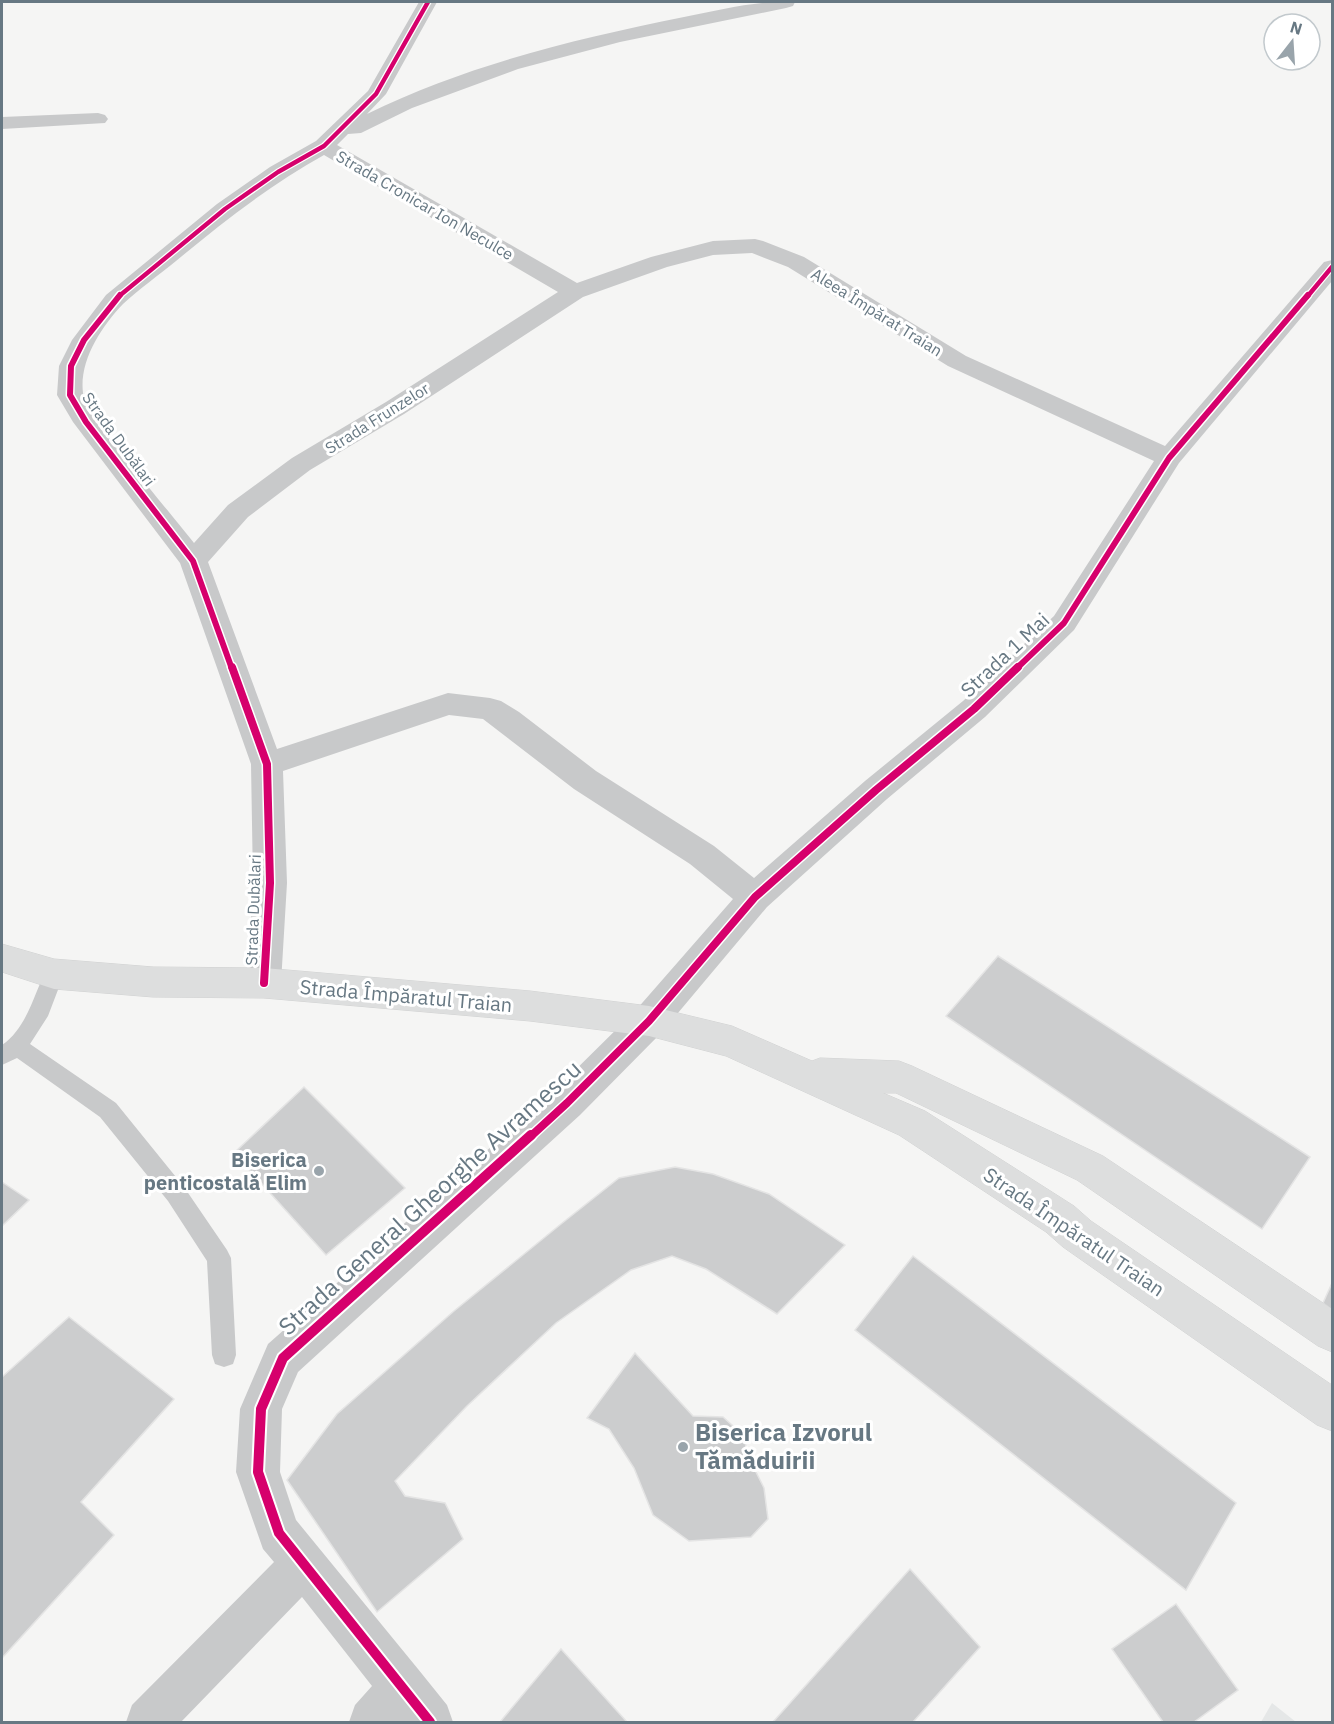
<svg xmlns="http://www.w3.org/2000/svg" width="1334" height="1724" viewBox="0 0 1334 1724" font-family="'IBM Plex Sans',sans-serif">
	<rect width="100%" height="100%" fill="#f5f5f4"/>
	<path fill="#e5e7e7" d="M1272 1703 1296 1722H1261Z"/>
	<g fill="#cccdce" stroke="#e4e4e4" stroke-width="1.5">
		<path d="M998 956 1310 1157 1262 1229 946 1016Z"/>
		<path d="M304 1087 405 1188 326 1255 234 1153Z"/>
		<path d="M675 1167 713 1174 769 1194 845 1245 777 1314 706 1269 672 1256 631 1270 556 1323 467 1406 395 1481 405 1496 445 1503 463 1539 377 1612 287 1480 337 1414 454 1311 561 1224 619 1178Z"/>
		<path d="M2 1182 29 1200 2 1226Z"/>
		<path d="M913 1256 1236 1503 1186 1590 855 1330Z"/>
		<path d="M1332 1283V1310L1323 1303Z"/>
		<path d="M69 1317 174 1399 81 1502 114 1535 2 1658V1377Z"/>
		<path d="M635 1353 693 1416 723 1417 743 1435 749 1458 764 1488 768 1519 751 1537 689 1541 653 1515 634 1468 609 1429 587 1418Z"/>
		<path d="M910 1569 980 1647 913 1722H773Z"/>
		<path d="M1176 1604 1238 1690 1194 1722H1163L1112 1649Z"/>
		<path d="M561 1649 627 1722H500Z"/>
	</g>
	<g fill="none" stroke-linecap="round" stroke-linejoin="round">
		<g stroke="#d1d2d2" stroke-width="1">
			<path id="primary" d="M2 944 54 959 153 967 264 968 530 991 649 1006 732 1026 812 1061 820 1058 899 1061 912 1066 1103 1156 1332 1309V1352L1318 1346 1077 1180 896 1093H883L925 1111 1074 1206 1091 1221 1332 1385V1431L1317 1425 1063 1247 1046 1232 899 1135 726 1056 649 1036 530 1021 264 998 153 997 54 989 2 972Z"/>
		</g>
		<path fill="#c8c9ca" fill-rule="evenodd" d="M54 965 61 968 64 974 48 1016 30 1044 116 1103 184 1187 227 1250 231 1258 236 1355 233 1364 224 1367 215 1364 212 1355 207 1261 168 1201 100 1117 17 1058 2 1065V1045C27 1028 34 994 47 968Z"/>
		<g fill="#c8c9ca" fill-rule="evenodd">
			<path d="M419 2H437L386 94 367 114C467 65 575 39 684 17 720 10 758 0 795 2L793 6 786 8 620 42 518 69 412 108 361 133 348 134 337 145 577 283 651 257 713 241 755 239 763 241 804 257 966 356 1165 446 1324 262 1332 260V281L1179 463 1074 630 985 717 887 799 767 907 662 1032 580 1115 298 1372 282 1409 280 1472 296 1520 418 1669 447 1705 453 1722H349L355 1705 372 1686 302 1597 181 1722H126L132 1705 274 1562 263 1549 236 1472 240 1409 268 1344 554 1091 636 1010 733 899 690 864 574 789 483 719 449 715 283 771 287 883 281 983 276 993 264 998 252 993 247 983 253 883 251 764 180 563 73 422 57 395 59 366 72 340 106 295 217 204 270 167 316 141 368 91ZM324 155 558 292 386 402 292 458 228 505 194 543C176 520 85 412 83 393 79 361 101 327 123 304 139 289 159 275 176 261 223 222 270 185 324 155ZM752 253 788 267 948 366 1154 461 1054 616 963 701 865 781 754 878 714 846 596 771 519 712 501 701 490 698 448 693 277 749 208 562 248 517 310 470 404 414 583 297 667 267 713 255Z"/>
			<path d="M98 113 105 115 108 119 105 123 2 129V117Z"/>
		</g>
		<use href="#primary" fill="#dddede" fill-rule="evenodd"/>
		<g stroke="#fff" stroke-width="7">
			<g id="cycleway-far3">
				<path d="M118 297 225 209 278 172 324 146 376 94 428 2"/>
				<path d="M1307 297 1332 267"/>
			</g>
		</g>
		<g stroke="#fff" stroke-width="9">
			<g id="cycleway-far2">
				<path d="M120 295 84 340 71 366 70 395 86 422 193 561 232 669"/>
				<path d="M1016 669 1064 623 1169 458 1308 295"/>
			</g>
		</g>
		<g stroke="#fff" stroke-width="11">
			<g id="cycleway-far1">
				<path d="M232 667 267 764 270 883 264 983"/>
				<path d="M530 1137 567 1103 649 1021 755 897 876 790 974 709 1018 667"/>
			</g>
		</g>
		<g stroke="#fff" stroke-width="14">
			<path id="cycleway" d="M430 1722 279 1533 258 1472 261 1409 283 1358 531 1135"/>
		</g>
		<use href="#cycleway-far3" stroke="#d6006c" stroke-width="4.5"/>
		<use href="#cycleway-far2" stroke="#d6006c" stroke-width="6"/>
		<use href="#cycleway-far1" stroke="#d6006c" stroke-width="8"/>
		<use href="#cycleway" stroke="#d6006c" stroke-width="10"/>
	</g>
	<g fill="#99a4ab" stroke="#fff" stroke-width="2">
		<circle cx="319" cy="1171" r="6"/>
		<circle cx="683" cy="1447" r="6"/>
	</g>
	<g text-anchor="middle" stroke-width="6" stroke-linejoin="round" paint-order="stroke">
		<g font-size="16" fill="#677883" stroke="#fff">
			<text transform="translate(425 205) rotate(30)" y="6">Strada Cronicar Ion Neculce</text>
			<text transform="translate(877 312) rotate(32)" y="6">Aleea Împărat Traian</text>
			<text transform="translate(377 418) rotate(-32)" y="6">Strada Frunzelor</text>
			<text transform="translate(119 439) rotate(54)" y="6">Strada Dubălari</text>
			<text transform="translate(253 910) rotate(-88)" y="6">Strada Dubălari</text>
		</g>
		<g font-size="20" fill="#677883" stroke="#fff">
			<text transform="translate(1005 655) rotate(-43)" y="7">Strada 1 Mai</text>
			<text transform="translate(406 996) rotate(5)" y="7">Strada Împăratul Traian</text>
			<text transform="translate(1074 1232) rotate(34)" y="7">Strada Împăratul Traian</text>
		</g>
		<g font-size="20" font-weight="bold" fill="#677883" stroke="#fff" text-anchor="end">
			<text x="307" y="1167">Biserica<tspan x="307" dy="23">penticostală Elim</tspan></text>
		</g>
		<g font-size="24" fill="#677883" stroke="#fff">
			<text transform="translate(430 1198) rotate(-42)" y="8">Strada General Gheorghe Avramescu</text>
		</g>
		<g font-size="24" font-weight="bold" fill="#677883" stroke="#fff" text-anchor="start">
			<text x="695" y="1441">Biserica Izvorul<tspan x="695" dy="28">Tămăduirii</tspan></text>
		</g>
	</g>
	<rect width="1334" height="1724" fill="none" stroke="#677883" stroke-width="6"/>
	<g transform="translate(1292 42) rotate(17)"><circle r="28" fill="#ffffff" stroke="#c2c9cd" stroke-width="1.5"/>
	<path d="M0-4.5L10 22L0 15L-10 22Z" fill="#99a4ab"/>
	<text y="-9" font-size="16" font-weight="bold" text-anchor="middle" fill="#677883">N</text>
	</g>
</svg>
